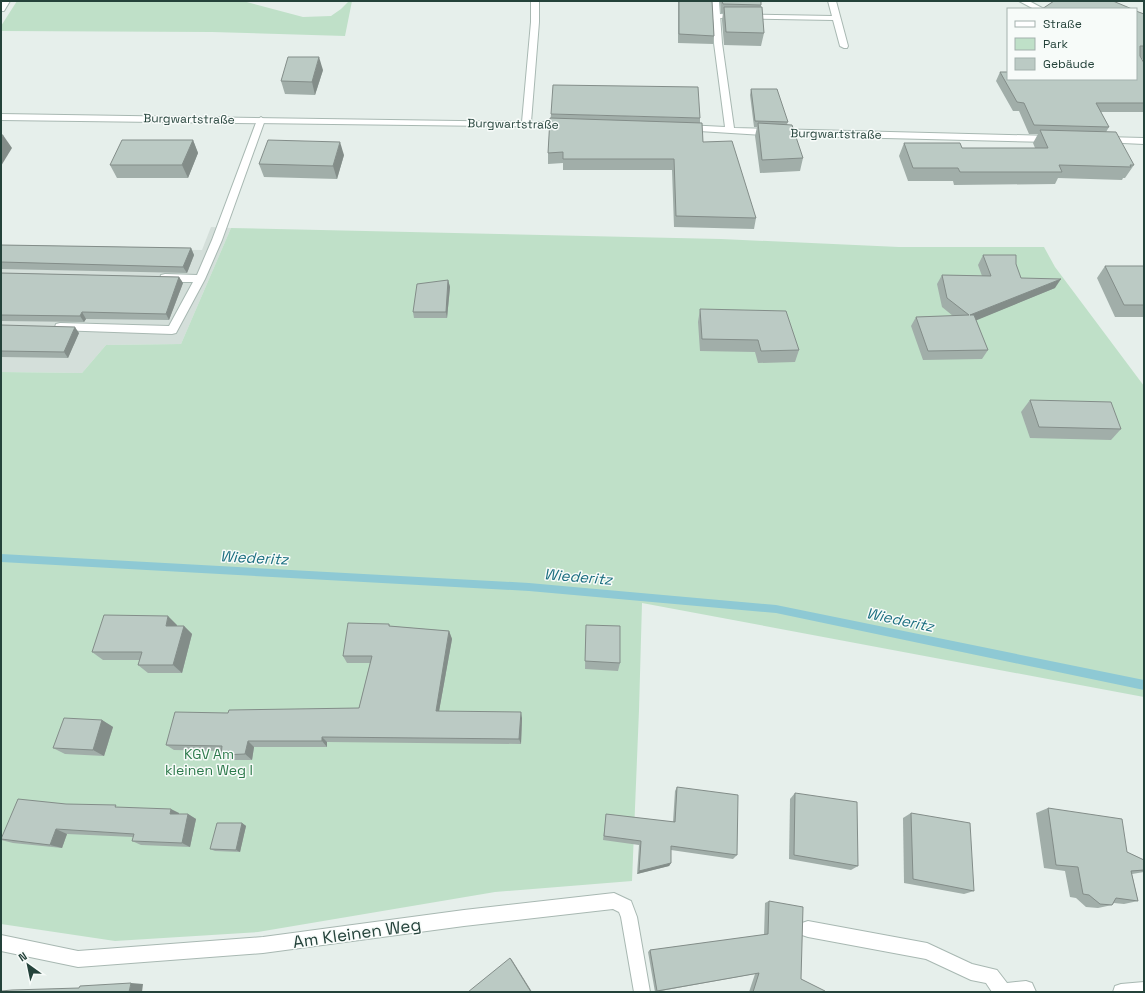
<svg xmlns="http://www.w3.org/2000/svg" width="1145" height="993" viewBox="0 0 1145 993" font-family="'Space Grotesk',sans-serif">
	<rect width="100%" height="100%" fill="#e6efeb"/>
	<path fill="#d4dfda" d="M211 227 231 228 181 344 106 345 82 373 1 372V247L202 250Z"/>
	<g fill="#bfe0c8">
		<path d="M17 1H243L303 17 331 16 341 9 349 1H352L345 36 212 32 1 31V26Z"/>
		<path d="M231 228 721 239 899 247H1044L1055 267 1144 386V697L642 603 639 710 632 881 495 892 258 932 115 941 1 924V372L82 373 106 345 181 344Z"/>
	</g>
	<g fill="none" stroke-linecap="round" stroke-linejoin="round">
		<path fill="#8ec9d4" fill-rule="evenodd" d="M1 554 529 583 776 605 1144 680V690L776 613 529 591 1 562Z"/>
		<g stroke="#a8b8b2" stroke-width="2">
			<g id="lane">
				<path d="M2 1H10L4 11H1Z"/>
				<path d="M828 1H836L848 46 847 48H844L840 46 833 20 716 18 712 16 716 14 832 16Z"/>
				<path d="M261 117 265 120 222 240 205 279 176 333 172 334 56 330 55 327 56 324 60 323 169 326 193 282H165L161 281 160 278 161 275 165 274 197 275 212 240 257 120Z"/>
				<path d="M808 921 927 943 972 964 997 970 1007 983 1026 981 1032 983 1036 992H992L986 983 971 980 926 959 808 937 802 935 800 929 802 923Z"/>
			</g>
		</g>
		<g stroke="#a8b8b2" stroke-width="2">
			<g id="street">
				<path d="M531 1H539V22L531 122H566L569 123 570 125 569 127 1 120V114L522 122 531 22Z"/>
				<path d="M711 1H719L722 43 734 128 1051 136 1055 139 1051 142 763 135 683 130 682 128 683 126 686 125 725 127 714 43Z"/>
				<path d="M1019 1H1029L1044 9H1034Z"/>
				<path d="M1104 137 1144 138V144L1101 142 1100 140 1101 138Z"/>
				<path d="M614 893 631 901 637 917 650 992H634L621 917 619 912 613 909 464 926 263 953 78 967 1 951V935L78 951 263 937 464 910Z"/>
				<path d="M1144 982V992H1113L1115 986 1121 984Z"/>
			</g>
		</g>
		<use href="#lane" fill="#fff" fill-rule="evenodd"/>
		<use href="#street" fill="#fff" fill-rule="evenodd"/>
	</g>
	<g fill="#a1aea9">
		<path d="M678 1H712L714 36 713 44 678 43Z"/>
		<path d="M720 1H761V7L764 33 761 46 724 45 722 20 723 13H721Z"/>
		<path d="M1144 14V61L1140 56 1144 63V112H1101L1109 127 1106 132 1134 165 1125 178H1123L1122 180 1058 178 1055 184 954 185 953 181H908L899 156 904 143 962 148H1035L1033 143 1038 134H1029L1019 111H1013L996 81 1000 72 1136 79Z"/>
		<path d="M323 70 315 95 285 94 281 81Z"/>
		<path d="M751 89 788 122 787 124 803 158 800 171 760 173 755 136 757 127H754L750 95Z"/>
		<path d="M551 114 700 118V122L703 142 756 218 754 229 674 227 672 170H563V163L548 164V153Z"/>
		<path d="M193 140 198 153 188 178H117L110 165Z"/>
		<path d="M344 155 337 179 264 177 259 164Z"/>
		<path d="M1 245 191 248 194 255 187 273 1 269Z"/>
		<path d="M983 255 1016 264 1021 278 1055 288 976 320 988 350 982 359 923 360 911 326 916 317 953 316 942 307 937 284 942 275 982 276 978 265Z"/>
		<path d="M1105 266H1144V317H1115L1097 278Z"/>
		<path d="M1 273 179 277 183 283 169 320 86 319 84 322 1 321Z"/>
		<path d="M448 280 450 287 447 318H414L413 312Z"/>
		<path d="M700 309 799 350 795 362 758 363 755 352 700 351 698 322Z"/>
		<path d="M1 325 79 333 68 358 1 357Z"/>
		<path d="M1030 400 1121 429 1111 440 1030 438 1021 412Z"/>
		<path d="M389 624 390 626 449 631 452 639 439 711 522 718 521 744 327 742V747H254L252 760H228L221 755V751L174 750 166 745 228 713 359 708 370 663H347L343 656Z"/>
		<path d="M177 625V626H184L192 634 182 673H148L138 665 140 660H103L92 652Z"/>
		<path d="M586 625 620 663 618 671 585 669Z"/>
		<path d="M102 720 113 727 104 756 65 754 53 748Z"/>
		<path d="M677 787 737 855 733 859 671 850V863L669 866 637 874 639 845 603 840 606 814 673 822 675 791Z"/>
		<path d="M795 793 858 866 851 870 789 859 790 799Z"/>
		<path d="M66 804 122 808 179 813V814H188L196 819 190 847 141 845 132 841 133 837 67 834 62 848 13 843 1 840Z"/>
		<path d="M1048 808 1127 852 1144 860V872L1132 874 1138 901 1124 904 1114 903 1112 905 1098 908 1086 907 1076 898 1070 897 1065 871 1044 868 1036 813Z"/>
		<path d="M911 813 974 891 964 894 904 883 903 818Z"/>
		<path d="M242 823 246 826 240 852 215 851 210 849Z"/>
		<path d="M769 901 801 979 825 992H749L755 974 655 992 648 952 650 950 764 935 765 903Z"/>
	</g>
	<g fill="#838d89">
		<path d="M319 57 323 70 315 95 312 82Z"/>
		<path d="M3 135 12 148 1 166V139Z"/>
		<path d="M193 140 198 153 188 178 182 165Z"/>
		<path d="M340 142 344 155 337 179 333 166Z"/>
		<path d="M191 248 194 255 187 273 183 267Z"/>
		<path d="M179 277 183 283 169 320 166 314Z"/>
		<path d="M1061 279 1055 288 965 325 970 315Z"/>
		<path d="M448 280 450 287 447 318 446 312Z"/>
		<path d="M82 312 86 319 84 322 80 316Z"/>
		<path d="M75 327 79 333 68 358 64 352Z"/>
		<path d="M168 616 177 625 174 634 166 626Z"/>
		<path d="M184 626 192 634 182 673 173 665Z"/>
		<path d="M449 631 452 639 438 717 436 711Z"/>
		<path d="M521 712 522 718 521 744 519 739Z"/>
		<path d="M102 720 113 727 104 756 93 750Z"/>
		<path d="M322 737 327 742V747L322 741Z"/>
		<path d="M248 741 254 747 252 760 245 754Z"/>
		<path d="M171 809 179 813 178 818 170 814Z"/>
		<path d="M188 814 196 819 190 847 182 843Z"/>
		<path d="M242 823 246 826 240 852 236 850Z"/>
		<path d="M56 829 67 834 62 848 50 845Z"/>
		<path d="M671 863 669 866 637 874 639 871Z"/>
		<path d="M510 958 512 960 532 992H531Z"/>
		<path d="M131 983 143 984 142 992H129Z"/>
	</g>
	<g fill="#bbcac4" stroke="#838d89">
		<path d="M679 1H712L714 36 679 34Z"/>
		<path d="M722 1H761V5L723 4Z"/>
		<path d="M1054 1H1113L1132 9H1042Z"/>
		<path d="M724 7H762L764 33 726 32Z"/>
		<path d="M1136 11 1144 14V46H1140V56L1144 63V103H1096L1109 127 1034 125 1024 103 1017 102 1000 72H1008V79H1136Z"/>
		<path d="M288 57H319L312 82 281 81Z"/>
		<path d="M553 85 698 87 700 118 551 114Z"/>
		<path d="M751 89H777L788 122 755 121Z"/>
		<path d="M550 118 702 123 703 142 732 141 756 218 676 216 674 159H563V152L548 153Z"/>
		<path d="M758 123 792 125 803 158 762 160Z"/>
		<path d="M1040 130 1116 132 1134 165H1130L1131 167 1059 165 1062 172H960L958 168H913L904 143H960L962 148H1048Z"/>
		<path d="M1 135H3L1 139Z"/>
		<path d="M122 140H193L182 165H110Z"/>
		<path d="M268 140 340 142 333 166 259 164Z"/>
		<path d="M1 245 191 248 183 267 1 262Z"/>
		<path d="M983 255H1016V264L1021 278 1061 279 970 315H974L988 350 928 351 916 317 969 315 947 298 942 275 991 276Z"/>
		<path d="M1105 266H1144V305H1124Z"/>
		<path d="M1 273 179 277 166 314 82 312 80 316 1 315Z"/>
		<path d="M448 280 446 312H413L417 284Z"/>
		<path d="M700 309 786 311 799 350 761 351 758 340 702 339Z"/>
		<path d="M1 325 75 327 64 352 1 351Z"/>
		<path d="M1030 400 1111 402 1121 429 1039 427Z"/>
		<path d="M104 615 168 616 166 626H184L173 665H138L142 652H92Z"/>
		<path d="M348 623 389 624V626L449 631 436 711 521 712 519 739 322 737V741H248L245 754 221 755 222 746 166 745 175 712 228 713 229 710 359 708 372 656H343Z"/>
		<path d="M586 625 620 626V663L585 661Z"/>
		<path d="M64 718 102 720 93 750 53 748Z"/>
		<path d="M677 787 738 795 737 855 671 846V863L639 871 641 841 604 836 606 814 675 822Z"/>
		<path d="M795 793 857 802 858 866 794 855Z"/>
		<path d="M18 799 66 804 116 805 115 807 171 809 170 814H188L182 843 132 841 134 834 56 829 50 845 1 839Z"/>
		<path d="M1048 808 1122 819 1127 852 1144 860V870L1131 871 1138 901 1116 898 1112 905 1100 904 1089 895 1083 894 1078 867 1056 865Z"/>
		<path d="M911 813 970 823 974 891 913 879Z"/>
		<path d="M217 823H242L236 850 210 849Z"/>
		<path d="M769 901 803 907 801 979 825 991V992H753L759 973 657 991 650 950 768 934Z"/>
		<path d="M510 958 531 992H468Z"/>
		<path d="M131 983 129 992H1V991L12 990 79 988 80 986Z"/>
	</g>
	<g text-anchor="middle" stroke-width="3" stroke-linejoin="round" paint-order="stroke">
		<g font-size="12" fill="#24423a" stroke="#f7fbf9">
			<text transform="translate(189 119) rotate(1)" y="4">Burgwartstraße</text>
			<text transform="translate(513 124) rotate(1)" y="4">Burgwartstraße</text>
			<text transform="translate(836 134) rotate(1)" y="4">Burgwartstraße</text>
		</g>
		<g font-size="14" fill="#2d7a4b" stroke="#f7fbf9">
			<text x="209" y="759">KGV Am<tspan x="209" dy="16">kleinen Weg I</tspan></text>
		</g>
		<g font-size="15" font-style="italic" fill="#1c6f80" stroke="#f7fbf9">
			<text transform="translate(254 558) rotate(3)" y="5">Wiederitz</text>
			<text transform="translate(578 577) rotate(5)" y="5">Wiederitz</text>
			<text transform="translate(900 620) rotate(12)" y="5">Wiederitz</text>
		</g>
		<g font-size="17" fill="#24423a" stroke="#f7fbf9">
			<text transform="translate(357 933) rotate(-8)" y="6">Am Kleinen Weg</text>
		</g>
	</g>
	<rect width="1145" height="993" fill="none" stroke="#24423a" stroke-width="4"/>
	<rect x="1007" y="8" width="130" height="72" fill="#f7fbf9" stroke="#a3b1ad"/>
	<rect x="1015" y="21" width="20" height="6" fill="#ffffff" stroke="#a3b1ad"/>
	<text x="1043" y="28" font-size="12" fill="#24423a">Straße</text>
	<rect x="1015" y="38" width="20" height="12" fill="#bfe0c8" stroke="#a3b1ad"/>
	<text x="1043" y="48" font-size="12" fill="#24423a">Park</text>
	<rect x="1015" y="58" width="20" height="12" fill="#bbcac4" stroke="#a3b1ad"/>
	<text x="1043" y="68" font-size="12" fill="#24423a">Gebäude</text>
	<g transform="translate(28 965) rotate(327)" stroke="#f7fbf9" stroke-width="3" paint-order="stroke">
	<path d="M0-3L7 15L0 10L-7 15Z" fill="#24423a"/>
	<text y="-6" font-size="11" font-weight="bold" text-anchor="middle" fill="#24423a">N</text>
	</g>
</svg>
